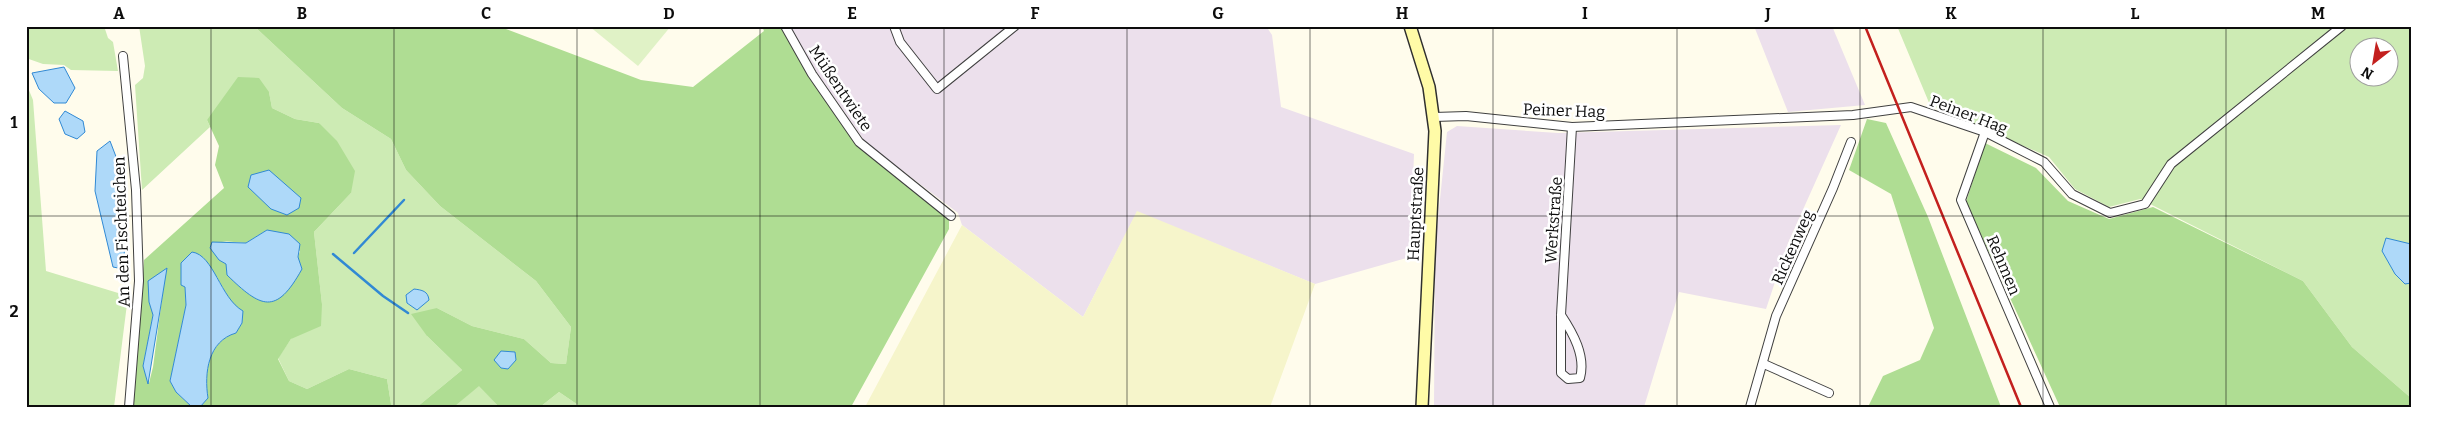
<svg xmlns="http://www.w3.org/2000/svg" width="2437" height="433" viewBox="0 0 2437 433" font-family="Bitter,serif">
	<rect width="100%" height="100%" fill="#fffcec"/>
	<g fill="#ece0ec">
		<path d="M790 26H1266L1272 35 1281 107 1414 154 1410 257 1315 284 1137 212 1083 317 962 225 958 213 866 143 817 73Z"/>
		<path d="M1754 26H1832L1865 105 1788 112Z"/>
		<path d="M1841 125 1788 243 1766 309 1679 292 1644 407H1434L1435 247 1447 132 1457 126 1558 133Z"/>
	</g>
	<path fill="#f6f5cb" d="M1137 211 1315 284 1270 407H865L962 225 1083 317Z"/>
	<g fill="#cdebb4" fill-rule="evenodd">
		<path d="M26 26H104L108 38 113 42 118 71 71 70 64 65 43 64 26 58Z"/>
		<path d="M139 26H254L342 108 391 139 406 170 440 206 536 281 571 327 566 364 551 363 524 339 472 326 437 308 427 336 462 370 417 407H393L391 404 387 379 349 369 307 389 289 381 278 358 291 339 322 304 314 232 351 193 319 123 295 119 272 108 269 92 207 120 210 127 142 190 135 85 143 78 145 66Z"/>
		<path d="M1897 26H2411V398L2352 347 2303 281 2140 199 2109 207 2075 189 2049 157 1930 105ZM2360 48H2390V78H2360Z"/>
		<path d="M26 83 33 100 46 271 128 296 114 407H26Z"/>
		<path d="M479 385 499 407H454Z"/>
		<path d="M559 392 581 407H540Z"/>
	</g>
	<g fill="#afdd93" fill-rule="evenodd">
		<path d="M254 26H498L641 80 693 87 764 31 762 26H782L857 145 949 220V229L851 407H581L559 392 540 407H499L479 386 454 407H417L462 370 427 336 411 314 437 308 472 326 524 339 551 363 566 364 571 327 536 281 440 206 406 170 391 139 342 108Z"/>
		<path d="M238 77 259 78 269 92 272 108 295 119 319 123 337 141 355 171 351 193 314 232 322 304 321 326 291 339 278 359 289 381 307 389 349 369 387 379 391 404 393 407H200L208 398C204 373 208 341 236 333L242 323 217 277 185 287 186 305 170 381 176 392 192 407H133L144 260 224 188 215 165 219 146 207 120ZM267 230 300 251 298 257 222 241 246 243ZM166 268 153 367 149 383 143 366 153 315Z"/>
		<path d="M1867 119 1886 123 1928 217 2001 407H1868L1883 376 1920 360 1934 328 1891 194 1849 170Z"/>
		<path d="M1985 143 2036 168 2068 201 2109 219 2153 207 2303 281 2352 347 2411 398V407H2060L1966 202Z"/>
	</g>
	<path fill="#e0f2c6" d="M589 26H671L638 66Z"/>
	<g fill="#aed9f9" stroke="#3189d4">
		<path d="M64 67 75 88 66 103H54L39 89 32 73Z"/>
		<path d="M65 111 83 121 85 132 77 139 65 134 59 119Z"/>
		<path d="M110 141 123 175 126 230 123 269 113 267 95 191 97 151Z"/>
		<path d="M269 170 301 198 299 208 287 215 271 209 248 187 251 175Z"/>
		<path d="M267 230 289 234 300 244 298 257 302 269C276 316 261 308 227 275L226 264 219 260 210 248 212 242 246 243Z"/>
		<path d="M2386 238 2411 244V283L2405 284 2395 274 2382 251Z"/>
		<path d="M192 252C214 255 220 298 243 311L242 323 236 333C208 341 204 373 208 398L200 407H192L176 392 170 381 186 305 185 287 181 285V263Z"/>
		<path d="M167 268 148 384 143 366 153 315 149 302 148 281Z"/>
		<path d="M414 289C422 290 428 291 429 300L417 310 407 303 406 295Z"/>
		<path d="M501 351 515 352 516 360 508 369 501 368 494 360Z"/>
	</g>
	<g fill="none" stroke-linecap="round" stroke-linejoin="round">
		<g stroke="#3189d4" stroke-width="2.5">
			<path d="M354 253 404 200"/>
			<path d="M333 254 383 296 408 313"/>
		</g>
		<g stroke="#404040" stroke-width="10">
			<g id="minor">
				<path d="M785 26 812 74 859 142 951 216"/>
				<path d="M894 26 900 42 937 89 1015 26"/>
				<path d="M123 56 136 190 139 281 129 407"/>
				<path d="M1434 117 1466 116 1572 127 1853 115 1911 107 1985 132 2044 162 2072 194 2110 213 2145 204 2171 164 2342 26"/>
				<path d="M1985 132 1961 200 2050 407"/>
				<path d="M1561 315C1573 333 1586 356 1580 378L1568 379 1561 373V315L1572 127"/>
				<path d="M1764 364 1829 393"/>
				<path d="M1750 407 1776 316 1833 188 1851 142"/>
			</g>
		</g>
		<g stroke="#2f2f2f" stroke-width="14">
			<path id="secondary" d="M1410 26 1429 87 1435 131 1422 407"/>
		</g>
		<use href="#minor" stroke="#fff" stroke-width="8"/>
		<use href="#secondary" stroke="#fffba7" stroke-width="11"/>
		<path stroke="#c3201e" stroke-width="2.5" d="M1865 26 2021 407"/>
	</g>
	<path fill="none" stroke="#0d0d0d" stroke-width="1" stroke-opacity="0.55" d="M211 26V407M394 26V407M577 26V407M760 26V407M944 26V407M1127 26V407M1310 26V407M1493 26V407M1677 26V407M1860 26V407M2043 26V407M2226 26V407M26 216H2411"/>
	<g text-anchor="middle" stroke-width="5" stroke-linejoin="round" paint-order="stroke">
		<g font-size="16" fill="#0d0d0d" stroke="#fff">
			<text transform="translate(841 88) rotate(56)" y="6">Müßentwiete</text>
			<text transform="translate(1564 110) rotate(2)" y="6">Peiner Hag</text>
			<text transform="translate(1969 114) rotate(21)" y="6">Peiner Hag</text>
			<text transform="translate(1415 214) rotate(-87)" y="6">Hauptstraße</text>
			<text transform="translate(1553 220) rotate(-86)" y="6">Werkstraße</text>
			<text transform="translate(121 232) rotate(-92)" y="6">An den Fischteichen</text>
			<text transform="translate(1792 247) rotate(-66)" y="6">Rickenweg</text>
			<text transform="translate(2004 265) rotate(67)" y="6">Rehmen</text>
		</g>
	</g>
	<rect width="2437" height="433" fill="none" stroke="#ffffff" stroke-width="55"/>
	<g transform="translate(2374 62) rotate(211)"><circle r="24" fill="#ffffff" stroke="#9e9e9e"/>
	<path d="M0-4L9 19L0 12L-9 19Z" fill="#c3201e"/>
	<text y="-8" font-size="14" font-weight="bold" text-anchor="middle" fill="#0d0d0d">N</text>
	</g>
	<rect x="28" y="28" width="2382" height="378" fill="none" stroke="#0d0d0d" stroke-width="2"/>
	<g font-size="16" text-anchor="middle" font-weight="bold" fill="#0d0d0d">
		<text x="119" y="19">A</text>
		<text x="302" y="19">B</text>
		<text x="486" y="19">C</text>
		<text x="669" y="19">D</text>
		<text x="852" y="19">E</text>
		<text x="1035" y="19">F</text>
		<text x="1218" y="19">G</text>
		<text x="1402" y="19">H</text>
		<text x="1585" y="19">I</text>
		<text x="1768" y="19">J</text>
		<text x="1951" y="19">K</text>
		<text x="2135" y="19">L</text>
		<text x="2318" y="19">M</text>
		<text x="14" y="128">1</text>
		<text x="14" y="317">2</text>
	</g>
</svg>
